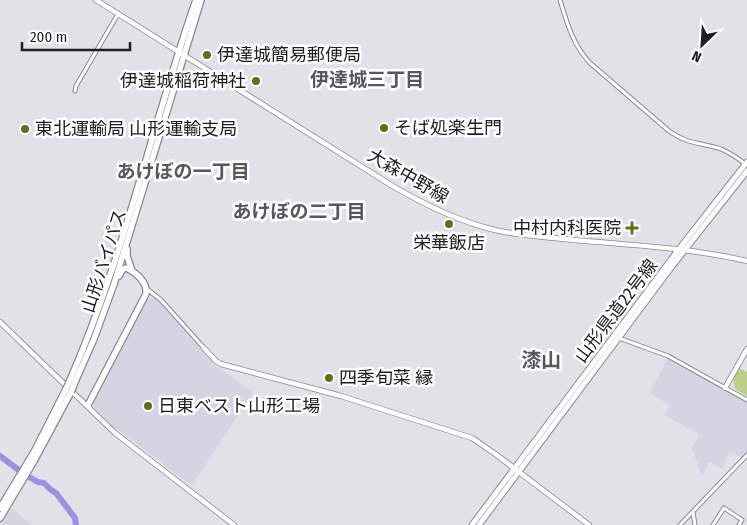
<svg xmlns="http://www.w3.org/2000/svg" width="747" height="525" viewBox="0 0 747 525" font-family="'Fira Sans Condensed','Noto Sans JP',sans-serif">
	<rect width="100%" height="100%" fill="#e2e1e9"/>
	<g fill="#d6d4e3">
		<path d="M155 297 216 366 253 392 192 486 113 426 94 407 93 403 148 298Z"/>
		<path d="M671 359 747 401V453L742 458 730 452 722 469 709 462 702 476 692 448 699 434 664 415 670 405 650 393 667 360Z"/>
		<path d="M11 508 32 525H0Z"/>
	</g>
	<path fill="#bbcf8b" d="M739 368 747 372V396L735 389 733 378Z"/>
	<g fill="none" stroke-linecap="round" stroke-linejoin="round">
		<path stroke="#9f8fdf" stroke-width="6" d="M0 456 24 474 38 482 44 483 51 490 56 493 75 518 76 525"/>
		<g stroke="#89888f" stroke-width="5">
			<g id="street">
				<path d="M560 0C567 23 573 45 590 63L669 131C689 145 700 142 721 149 730 153 738 158 745 164"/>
				<path d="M75 91 76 86 118 14"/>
				<path d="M147 289 161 300 204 348"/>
				<path d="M619 338 668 356 747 400"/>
				<path d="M693 512 695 525"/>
				<path d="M680 525 747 455"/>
				<path d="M713 525 724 508 742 520 739 525"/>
			</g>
		</g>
		<g stroke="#89888f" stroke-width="6">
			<g id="secondary">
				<path d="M96 0 391 185C423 204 457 221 495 230 521 236 547 237 574 240 632 245 690 248 747 261"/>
				<path d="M0 322 115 433 234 525"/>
				<path d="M204 348 216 361 221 364 341 396 472 438 494 453 589 525"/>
				<path d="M725 388 747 349"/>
			</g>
		</g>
		<g stroke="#89888f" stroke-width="7">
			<g id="primary">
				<path d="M472 525 679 249 747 162"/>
				<path d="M479 525 673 265 747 171"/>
			</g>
		</g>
		<g stroke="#89888f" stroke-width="8">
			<g id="highway">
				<path d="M127 249V256L132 271"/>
				<path d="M70 380C124 257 152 126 196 0"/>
				<path d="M75 382 94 339 114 284 201 0"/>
				<path d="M88 405 146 294C148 283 136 272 126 268L123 269 119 276"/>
				<path d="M0 508 34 452 66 389"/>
				<path d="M0 518 34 461 71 392"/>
			</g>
		</g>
		<use href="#street" stroke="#fff" stroke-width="3"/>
		<use href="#secondary" stroke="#fff" stroke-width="4.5"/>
		<use href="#primary" stroke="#fff" stroke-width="5"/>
		<use href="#highway" stroke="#fff" stroke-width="5.5"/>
		<g stroke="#89888f" stroke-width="8" stroke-linecap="butt">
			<g id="highway-bridge">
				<path d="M66 389 70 380"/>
				<path d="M71 392 75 382"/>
			</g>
		</g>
		<use href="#highway-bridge" stroke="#fff" stroke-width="5.5"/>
	</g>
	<g fill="#5d701f" stroke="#fff" stroke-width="2">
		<circle cx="207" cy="55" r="5"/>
		<circle cx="256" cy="81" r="5"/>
		<circle cx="384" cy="128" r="5"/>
		<circle cx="25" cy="129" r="5"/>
		<circle cx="449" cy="224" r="5"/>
		<path d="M629.5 220.5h5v5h5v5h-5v5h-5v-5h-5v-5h5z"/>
		<circle cx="329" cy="378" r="5"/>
		<circle cx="148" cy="406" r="5"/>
	</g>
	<g text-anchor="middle" stroke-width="5" stroke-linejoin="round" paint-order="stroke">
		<g font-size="18" fill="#1e1e21" stroke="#fff" text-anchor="start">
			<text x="217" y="61">伊達城簡易郵便局</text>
			<text x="246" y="87" text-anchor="end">伊達城稲荷神社</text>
			<text x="394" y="134">そば処楽生門</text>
			<text x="35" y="135">東北運輸局 山形運輸支局</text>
			<text x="621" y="234" text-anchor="end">中村内科医院</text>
			<text x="449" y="249" text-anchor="middle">栄華飯店</text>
			<text x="339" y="384">四季旬菜 縁</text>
			<text x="158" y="412">日東ベスト山形工場</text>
		</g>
		<g font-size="18" fill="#1e1e21" stroke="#fff">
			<text transform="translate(408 176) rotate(30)" y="6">大森中野線</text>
			<text transform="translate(104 261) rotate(-72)" y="6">山形バイパス</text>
			<text transform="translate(616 311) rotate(-53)" y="6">山形県道22号線</text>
		</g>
		<g font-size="19" font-weight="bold" fill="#57575d" stroke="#fff">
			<text x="367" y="86">伊達城三丁目</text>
			<text x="183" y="178">あけぼの一丁目</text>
			<text x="299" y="218">あけぼの二丁目</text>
		</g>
		<g font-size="20" font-weight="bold" fill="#57575d" stroke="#fff">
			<text x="541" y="367">漆山</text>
		</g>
	</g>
	<g transform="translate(702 45) rotate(205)" stroke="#ffffff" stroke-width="4" paint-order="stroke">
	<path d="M0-4L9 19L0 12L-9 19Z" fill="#1e1e21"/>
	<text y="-8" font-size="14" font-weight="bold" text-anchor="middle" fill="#1e1e21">N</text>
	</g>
	<path d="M22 42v8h108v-8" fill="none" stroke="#1e1e21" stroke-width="2.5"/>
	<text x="30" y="42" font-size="15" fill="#1e1e21" stroke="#ffffff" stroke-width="4" paint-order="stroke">200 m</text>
</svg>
